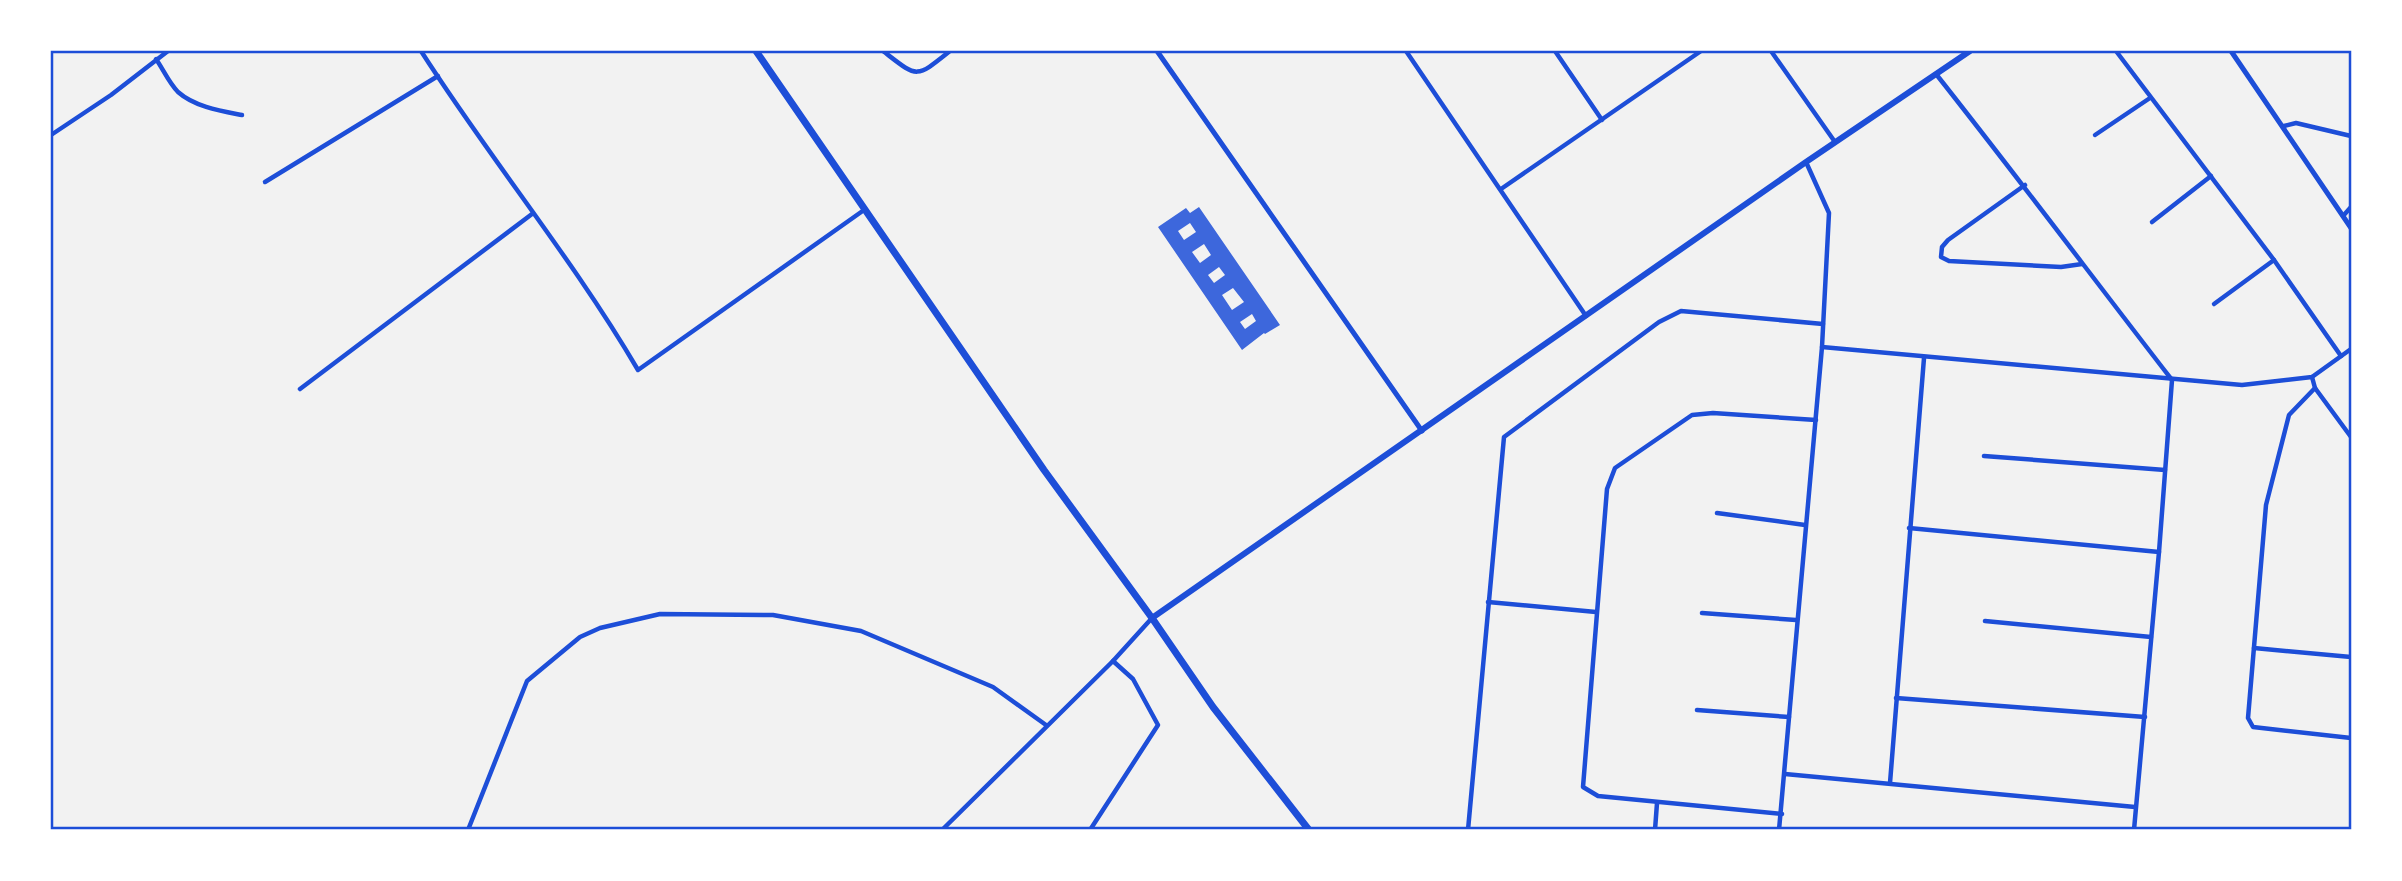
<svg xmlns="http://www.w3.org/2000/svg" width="2402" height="881" viewBox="0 0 2402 881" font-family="Signika,sans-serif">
	<rect width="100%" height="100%" fill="#f2f2f2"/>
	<path fill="#3d67dc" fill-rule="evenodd" d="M1199 207 1280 325 1265 334 1264 333 1242 350 1158 227 1186 208 1190 213ZM1190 223 1196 232 1184 240 1178 231ZM1204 244 1211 255 1200 263 1192 252ZM1219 267 1225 275 1214 283 1208 275ZM1233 288 1244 302 1232 310 1222 295ZM1252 314 1256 321 1245 329 1240 322Z"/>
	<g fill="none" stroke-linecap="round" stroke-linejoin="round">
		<g stroke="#1d4ed8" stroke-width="4.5">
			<path d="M421 51C490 159 573 259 638 370L864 210"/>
			<path d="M883 51C918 78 915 79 950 51"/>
			<path d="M1406 51 1586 316"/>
			<path d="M1555 51 1602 120"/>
			<path d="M1771 51 1835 142"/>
			<path d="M2116 51 2274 260 2341 356"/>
			<path d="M156 59C163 69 169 83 178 92 195 107 221 111 242 115"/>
			<path d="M1936 74C2016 175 2093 278 2172 380L2159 552 2134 830"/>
			<path d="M2284 126 2296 123 2351 136"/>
			<path d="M51 135 111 95 168 51"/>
			<path d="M2095 135 2150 98"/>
			<path d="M265 182 438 76"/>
			<path d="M2025 185 1948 240 1942 247 1941 257 1949 261 2061 267 2082 264"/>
			<path d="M1501 189 1701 51"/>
			<path d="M2343 216 2351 207"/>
			<path d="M2152 222 2211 176"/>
			<path d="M2214 304 2274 260"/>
			<path d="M1822 347 2242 385 2312 377 2351 349"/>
			<path d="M2312 377 2315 388 2351 437"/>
			<path d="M2315 388 2289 415 2266 505 2248 718 2253 727 2351 738"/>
			<path d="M300 389 532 214"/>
			<path d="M1984 456 2165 470"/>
			<path d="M1717 513 1805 525"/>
			<path d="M1909 528 2159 552"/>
			<path d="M1488 602 1596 612"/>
			<path d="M1702 613 1796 620"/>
			<path d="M1985 621 2151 637"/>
			<path d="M2254 648 2351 657"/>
			<path d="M1896 698 2145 717"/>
			<path d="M1697 710 1789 717"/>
			<path d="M1785 774 2135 807"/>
			<path d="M1890 783 1924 358"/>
			<path d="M1782 814 1598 796 1583 787 1607 489 1615 468 1692 415 1713 413 1816 420"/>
			<path d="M468 830 527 681 580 637 600 628 660 614 773 615 861 631 993 687 1046 725"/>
			<path d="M942 830 1113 661 1152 618"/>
			<path d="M1090 830 1158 725 1133 679 1113 661"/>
			<path d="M1468 830 1504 437 1659 322 1681 311 1823 324"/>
			<path d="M1655 830 1657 803"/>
			<path d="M1779 830 1822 347 1829 213 1806 162"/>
		</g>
		<g stroke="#1d4ed8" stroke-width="5">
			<path d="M1157 51 1422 431"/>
			<path d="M2231 51 2351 228"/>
		</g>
		<path stroke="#1d4ed8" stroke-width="6" d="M1152 618 1806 162 1970 51"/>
		<path stroke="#1d4ed8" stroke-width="7" d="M756 51 1044 470 1152 618 1213 707 1309 830"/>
	</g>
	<rect width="2402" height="881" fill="none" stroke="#ffffff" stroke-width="105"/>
	<rect x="52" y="52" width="2298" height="776" fill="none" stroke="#1d4ed8" stroke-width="2.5"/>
</svg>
